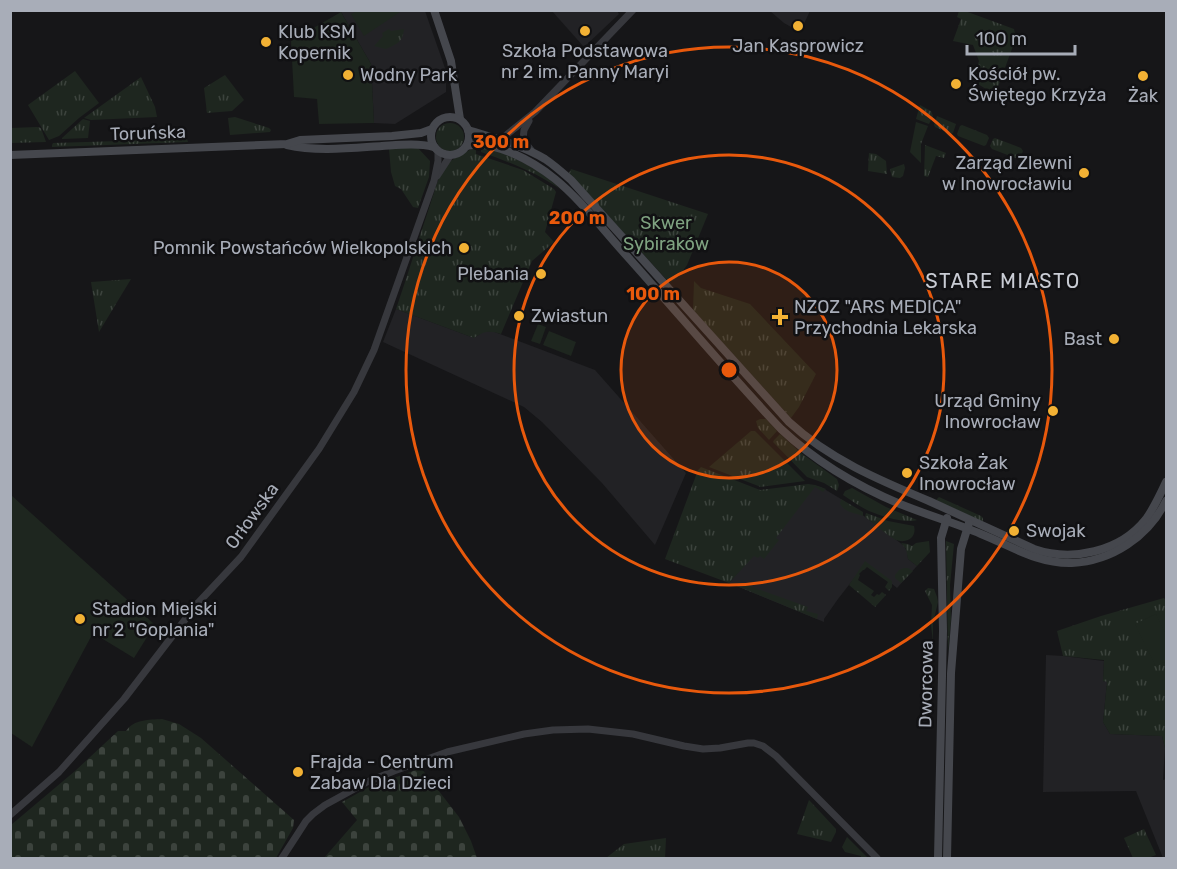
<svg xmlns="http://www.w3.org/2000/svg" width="1177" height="869" viewBox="0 0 1177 869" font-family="Rubik,sans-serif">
	<defs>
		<pattern id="grass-tufts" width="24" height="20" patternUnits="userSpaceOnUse" patternTransform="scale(1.5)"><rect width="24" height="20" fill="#1e261f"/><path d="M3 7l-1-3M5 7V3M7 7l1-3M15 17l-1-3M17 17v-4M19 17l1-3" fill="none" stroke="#3c433d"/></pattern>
		<pattern id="cemetery-stones" width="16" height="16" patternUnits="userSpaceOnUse" patternTransform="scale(1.5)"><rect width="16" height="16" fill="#1e261f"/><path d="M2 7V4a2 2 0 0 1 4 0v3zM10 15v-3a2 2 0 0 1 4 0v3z" fill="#3c433d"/></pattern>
	</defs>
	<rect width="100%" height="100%" fill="#161618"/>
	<g fill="#222225">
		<path d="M344 10 425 11 446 71V92L395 124 374 123 371 64 341 12Z"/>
		<path d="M617 11 619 14 584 47 552 11Z"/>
		<path d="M770 11H810L800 32 784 23Z"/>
		<path d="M396 309 474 338 483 332 492 331 595 370 686 473 655 545 602 483 542 422 524 407 383 342Z"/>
		<path d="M813 485 821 487 841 499 903 545 907 551 908 559 917 566 897 588 866 563 838 599 824 619V622L729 583Z"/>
		<path d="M1046 655 1063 656 1104 661 1103 681 1107 682 1103 722 1110 734 1162 736 1165 748 1163 780 1166 779V857L1163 858 1136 791 1043 792Z"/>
	</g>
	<g fill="url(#grass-tufts)">
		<path d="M959 11H965L1014 29 1016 38 996 92 991 94 986 89 973 81 979 61 973 45 953 41 961 19 957 17Z"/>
		<path d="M389 29 391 31 404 29C403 42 397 44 386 49L374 46 383 36 382 33Z"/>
		<path d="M75 71 99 103 79 118 59 136 49 140 28 105Z"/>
		<path d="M225 75 244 100 232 111 207 113 204 88Z"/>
		<path d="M141 77 155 107 157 117 91 120 84 118Z"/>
		<path d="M920 105 931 111 933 116 929 124 916 119Z"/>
		<path d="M937 116 956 124 953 133 951 134 935 127 934 125Z"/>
		<path d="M235 117 269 128 271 130 270 132 230 135 228 118Z"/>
		<path d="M83 119 90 121 88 138 62 139V138Z"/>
		<path d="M916 122 928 126 921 144V163L910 152Z"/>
		<circle cx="450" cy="137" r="14"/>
		<path d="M962 125 987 135 989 138 986 145 984 146 958 136 957 134 960 126Z"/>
		<path d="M37 127 41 128 46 142 11 143V128Z"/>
		<path d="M995 138 1021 148 1023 151 1020 158 1018 159 992 149 990 146 993 139Z"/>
		<path d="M187 139 188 142 52 147V145L53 143Z"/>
		<path d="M925 145 946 153 944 158 936 156 928 177 924 176Z"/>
		<path d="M417 147 430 161 429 177 418 208 413 207 401 189 395 186 391 172 389 149Z"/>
		<path d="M476 147V154L523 170 554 189 556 192 545 232 554 242 532 261 501 334C489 330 484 331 474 338L396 309C408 274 419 238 431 202 435 190 439 173 448 163 450 161 472 148 476 147Z"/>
		<path d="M481 147C503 150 545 172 560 189 535 172 509 162 481 152Z"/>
		<path d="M869 153 876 154 886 161 887 174 868 171Z"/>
		<path d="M904 164 905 168 903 176 900 178 892 177 890 169Z"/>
		<path d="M571 169 708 214 687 265 679 276 672 281 666 279 569 173Z"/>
		<path d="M131 279 99 332 91 282Z"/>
		<path d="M694 281 701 288 750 304 816 374 799 407 791 418 693 310Z"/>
		<path d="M760 419H766L777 431 769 440 758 428 756 421Z"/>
		<path d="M751 431H755L805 481 761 487 709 467Z"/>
		<path d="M780 434 801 453 837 479 839 485 837 491 824 483 807 477 773 442 774 440Z"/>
		<path d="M701 467 760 490 808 484 815 485 826 489 823 492 815 487 776 538 779 540 764 559 760 556 758 558 754 556 729 583 665 559 698 470Z"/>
		<path d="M852 488 886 507 917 520C905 524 881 516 869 511 860 507 851 500 843 495L845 491Z"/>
		<path d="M939 497 981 516 983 518V522L936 500Z"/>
		<path d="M841 499 863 512V516C853 512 847 514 840 504Z"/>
		<path d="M866 513 888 521 914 526C917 537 907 544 896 540 887 536 874 523 865 517Z"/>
		<path d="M929 541 930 552 917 566 908 559 906 549 901 543 908 544 912 546 916 543Z"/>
		<path d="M946 541 954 544 950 585 951 619 948 653Z"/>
		<path d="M865 561 892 581V587L889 591 885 587 888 582 867 567 864 570H863L859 574 860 575 858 580 874 591 871 595 874 597 877 594 879 595 882 592 886 595 875 607 849 585Z"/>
		<path d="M904 568H908L913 571 901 583 895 578V575L899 570Z"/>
		<path d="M741 583 808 607 806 611 818 614 817 619 737 586Z"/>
		<path d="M928 588 934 589 937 597 938 602 933 623V642L931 625 932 605 925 591Z"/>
		<path d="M1164 598 1166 601V761H1165V748L1162 736 1110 734 1103 722 1107 682 1103 681 1104 660 1063 656 1057 631 1101 616Z"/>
		<path d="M809 800 836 829V832L831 842 797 834Z"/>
		<path d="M1144 829 1156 855 1148 858H1133L1124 838Z"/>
		<path d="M847 837 868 858H861V856L845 852 842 847Z"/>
		<path d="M666 838 665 858H606L624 844Z"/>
	</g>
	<g fill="url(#cemetery-stones)">
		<path d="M162 719 179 724 201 738 294 820 293 828 276 858H11V825L75 771 118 731H126C134 719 149 720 162 719Z"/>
		<path d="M421 768 459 817 471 841 477 858H324L357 820 342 802 369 787Z"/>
	</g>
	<g fill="#1e261f">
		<path d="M403 10 364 36 351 14 357 11Z"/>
		<path d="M341 12 371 64 374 123 319 124 317 99 294 97 291 41Z"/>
		<path d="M538 324 546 327 540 344 531 341Z"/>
		<path d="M549 331 576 342 571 356 543 345Z"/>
		<path d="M11 495 164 633 149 634 134 658 93 633 32 747 11 733Z"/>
		<path d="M1156 614 1166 635V661L1156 667 1135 624Z"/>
	</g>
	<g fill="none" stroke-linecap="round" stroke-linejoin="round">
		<g stroke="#37383d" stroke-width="7">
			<path d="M529 121 524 130 523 140 531 150"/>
			<path d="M500 140 535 112 633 10"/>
			<path d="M437 176 450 156"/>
			<path d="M10 815 59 772 124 699 197 604 241 557 319 449 354 392 374 350 434 181 438 161V151"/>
			<path d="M282 858 297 835 306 821 313 814 325 805 367 782 394 771 447 752 524 734 553 730 588 729 633 734 684 746 703 749 720 748 748 743H754L763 746 776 756 877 858"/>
		</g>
		<g stroke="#45474d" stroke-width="8">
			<path d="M434 10 451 61 460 119"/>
			<circle cx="450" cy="136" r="19"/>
			<path d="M468 130C494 138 522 145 545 159 554 165 563 173 571 180L789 422C829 459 879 480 929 501 964 517 999 533 1034 549 1072 562 1120 552 1146 519 1154 508 1160 495 1166 482"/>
			<path d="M287 145C316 152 352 148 382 146 399 145 417 143 434 147"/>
			<path d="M467 146C494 139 534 162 555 179 581 200 603 230 626 255 678 313 728 373 781 429 815 461 857 486 900 504 927 515 955 523 981 534 1011 546 1038 564 1072 563 1112 561 1148 537 1166 501"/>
			<path d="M10 155 287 144 300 140 392 136 421 133 432 129"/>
			<path d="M938 858 943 631 941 538 947 518"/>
			<path d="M947 858 951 673 961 549 969 523"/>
		</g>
	</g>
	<circle cx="729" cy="370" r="108" fill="#e8590c" fill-opacity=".12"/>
	<g fill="none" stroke="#e8590c" stroke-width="3">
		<circle cx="729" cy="370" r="108"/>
		<circle cx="729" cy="370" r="215"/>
		<circle cx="729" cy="370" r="323"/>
	</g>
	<g fill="#f2b134" stroke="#111113" stroke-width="2">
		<circle cx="798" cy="26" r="6"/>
		<circle cx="585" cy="31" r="6"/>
		<circle cx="266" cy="42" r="6"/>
		<circle cx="348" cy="75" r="6"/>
		<circle cx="1143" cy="76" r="6"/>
		<circle cx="956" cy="84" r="6"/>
		<circle cx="1084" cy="173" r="6"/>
		<circle cx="464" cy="248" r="6"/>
		<circle cx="541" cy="274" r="6"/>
		<circle cx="519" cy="316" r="6"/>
		<path d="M777 308h6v6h6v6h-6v6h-6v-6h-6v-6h6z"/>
		<circle cx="1114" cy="339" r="6"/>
		<circle cx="1053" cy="411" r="6"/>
		<circle cx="907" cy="473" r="6"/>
		<circle cx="1014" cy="531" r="6"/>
		<circle cx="80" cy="619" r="6"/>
		<circle cx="298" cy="772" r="6"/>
	</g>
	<g text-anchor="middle" stroke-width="5" stroke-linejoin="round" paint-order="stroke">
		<g font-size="18" fill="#a8adb8" stroke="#111113" text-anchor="start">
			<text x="278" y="38">Klub KSM<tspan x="278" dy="21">Kopernik</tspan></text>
			<text x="798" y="52" text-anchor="middle">Jan Kasprowicz</text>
			<text x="585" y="57" text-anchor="middle">Szkoła Podstawowa<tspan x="585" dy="21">nr 2 im. Panny Maryi</tspan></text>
			<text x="968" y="80">Kościół pw.<tspan x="968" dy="21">Świętego Krzyża</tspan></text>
			<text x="360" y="81">Wodny Park</text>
			<text x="1143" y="102" text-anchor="middle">Żak</text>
			<text x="1072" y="169" text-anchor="end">Zarząd Zlewni<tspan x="1072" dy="21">w Inowrocławiu</tspan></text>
			<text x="452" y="254" text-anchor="end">Pomnik Powstańców Wielkopolskich</text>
			<text x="529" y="280" text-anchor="end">Plebania</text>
			<text x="794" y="313">NZOZ "ARS MEDICA"<tspan x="794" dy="21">Przychodnia Lekarska</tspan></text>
			<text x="531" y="322">Zwiastun</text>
			<text x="1102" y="345" text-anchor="end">Bast</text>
			<text x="1041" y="407" text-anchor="end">Urząd Gminy<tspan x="1041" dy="21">Inowrocław</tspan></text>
			<text x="919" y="469">Szkoła Żak<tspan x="919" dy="21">Inowrocław</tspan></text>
			<text x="1026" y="537">Swojak</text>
			<text x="92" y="615">Stadion Miejski<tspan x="92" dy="21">nr 2 "Goplania"</tspan></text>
			<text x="310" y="768">Frajda - Centrum<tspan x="310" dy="21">Zabaw Dla Dzieci</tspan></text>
		</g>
		<g font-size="18" fill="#a8adb8" stroke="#111113">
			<text transform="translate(148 133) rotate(-2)" y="6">Toruńska</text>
			<text transform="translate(252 516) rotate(-54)" y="6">Orłowska</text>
			<text transform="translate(926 684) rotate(-89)" y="6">Dworcowa</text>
		</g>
		<g font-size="18" fill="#7fa381" stroke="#111113">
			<text x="666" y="229">Skwer<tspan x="666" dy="21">Sybiraków</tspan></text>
		</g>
		<g font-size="20" letter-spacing="1.5" fill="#c9ccd4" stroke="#111113">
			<text x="1003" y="288">STARE MIASTO</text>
		</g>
	</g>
	<circle cx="729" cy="370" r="9" fill="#e8590c" stroke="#111113" stroke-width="3"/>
	<g font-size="18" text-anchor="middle" font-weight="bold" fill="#e8590c" stroke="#111113" stroke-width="5" stroke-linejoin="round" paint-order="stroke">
		<text x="501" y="148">300 m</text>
		<text x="577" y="224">200 m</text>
		<text x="653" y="300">100 m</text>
	</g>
	<rect width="1177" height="869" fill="none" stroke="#a8adb8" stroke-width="24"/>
	<path d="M967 45v9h108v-9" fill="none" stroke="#a8adb8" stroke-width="3"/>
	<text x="976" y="45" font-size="18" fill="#a8adb8" stroke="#111113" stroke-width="4.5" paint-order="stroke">100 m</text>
</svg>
